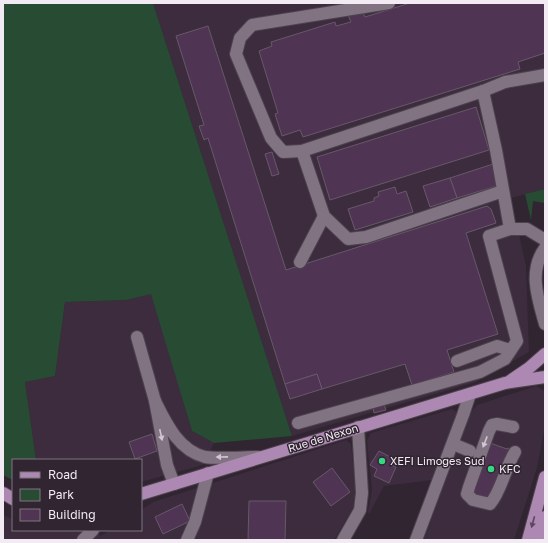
<svg xmlns="http://www.w3.org/2000/svg" width="548" height="543" viewBox="0 0 548 543" font-family="'Golos Text',sans-serif">
	<rect width="100%" height="100%" fill="#302531"/>
	<g fill="#3c2c3e">
		<path d="M153 3H545V189L511 198 526 266 529 352 476 382 292 436Z"/>
		<path d="M152 293 192 431 214 443 203 465 141 482V460H36L25 382 55 376 65 302 126 300Z"/>
		<path d="M536 386 545 391V426L537 468 514 540H424L469 415 477 405Z"/>
		<path d="M452 409 458 413 432 480 384 486 369 514 368 512 372 490 367 441 371 433Z"/>
		<path d="M346 440 351 444 356 491 353 508 334 540H3V515L13 519V530H94L101 536 110 530H141V510L153 502Z"/>
	</g>
	<g fill="#284b34">
		<path d="M3 3H153L292 436 214 443 192 431 151 294 126 300 65 302 55 376 25 382 36 460H13V480L3 475Z"/>
		<path d="M545 189V203L533 201 531 220 525 194Z"/>
	</g>
	<g fill="#503454" stroke="#665968">
		<path d="M410 3H545V53L518 62 520 69 303 137 300 130 282 136 275 114 278 113 259 51 272 46 271 42 335 22 336 26 351 22 348 15 362 10 365 17Z"/>
		<path d="M208 26 286 270 487 206 491 209 496 223 466 233 498 334 447 350 454 372 412 385 405 364 322 389 317 374 285 384 208 138 204 140 199 126 204 125 176 36Z"/>
		<path d="M476 107 489 150 330 200 317 157Z"/>
		<path d="M272 152 279 174 272 176 265 154Z"/>
		<path d="M493 164 500 185 457 198 450 178Z"/>
		<path d="M450 178 457 198 430 207 423 186Z"/>
		<path d="M395 187 397 194 406 191 413 212 355 230 348 209 374 201V198L379 196 378 192Z"/>
		<path d="M317 374 322 389 290 399 285 384Z"/>
		<path d="M384 405 386 410 374 413 373 408Z"/>
		<path d="M152 434 157 451 135 459 129 442Z"/>
		<path d="M490 443 507 449 508 448 510 449 489 500 472 494Z"/>
		<path d="M379 451 394 459 391 465 396 467 389 483 374 476 377 469 370 465Z"/>
		<path d="M332 468 350 492 331 506 313 482Z"/>
		<path d="M249 501H286L285 540H248Z"/>
		<path d="M182 504 190 521 163 534 155 517Z"/>
	</g>
	<g fill="none" stroke-linecap="round" stroke-linejoin="round">
		<g stroke="#4d424e" stroke-width="14">
			<g id="minor">
				<path d="M483 91 505 82 545 75"/>
				<path d="M302 151 283 152 271 138 236 54 240 38 252 25 389 3"/>
				<path d="M503 191 366 237 348 239 324 216 302 151 483 91 496 150 510 229H527L545 240"/>
				<path d="M545 248C528 271 538 299 545 324"/>
				<path d="M300 262 324 216"/>
				<path d="M137 337 155 401"/>
				<path d="M457 361 497 346 510 350"/>
				<path d="M298 423 480 372 505 359 517 341 489 236 510 229"/>
				<path d="M513 427 497 424 492 425 489 431 469 487 467 494 473 500 490 504C501 492 505 468 515 452"/>
				<path d="M453 444 470 451"/>
				<path d="M174 484 167 465 155 401C166 423 178 450 205 457 216 459 245 457 258 457"/>
				<path d="M83 540 93 530"/>
				<path d="M187 540 195 522 208 473"/>
				<path d="M343 540 360 510 362 493 358 427"/>
				<path d="M416 540 463 415 470 394"/>
			</g>
		</g>
		<g stroke="#4d424e" stroke-width="14">
			<g id="major">
				<path d="M510 381 529 368 545 354"/>
				<path d="M3 493 13 499"/>
				<path d="M141 494 505 383 545 377"/>
				<path d="M528 540 545 477"/>
				<path d="M539 540 545 517"/>
			</g>
		</g>
		<use href="#minor" stroke="#817382" stroke-width="12"/>
		<use href="#major" stroke="#ad88b2" stroke-width="12"/>
	</g>
	<defs><path id="oneway-solid" d="M-6-.8H1V-3.2L6.5 0L1 3.2V.8H-6Z"/></defs>
	<g fill="#d1c7d2">
		<use href="#oneway-solid" transform="translate(161 435) rotate(78)"/>
		<use href="#oneway-solid" transform="translate(485 442) rotate(111)"/>
		<use href="#oneway-solid" transform="translate(222 457) rotate(179)"/>
	</g>
	<use fill="#5c485e" href="#oneway-solid" transform="translate(533 522) rotate(105)"/>
	<g fill="#36d881" stroke="#302531" stroke-width="1.5">
		<circle cx="382" cy="461" r="4"/>
		<circle cx="491" cy="469" r="4"/>
	</g>
	<g text-anchor="middle" stroke-width="3" stroke-linejoin="round" paint-order="stroke">
		<g font-size="11" fill="#f3ebf4" stroke="#302531">
			<text transform="translate(323 438) rotate(-17)" y="4">Rue de Nexon</text>
		</g>
		<g font-size="11" fill="#f3ebf4" stroke="#302531" text-anchor="start">
			<text x="390" y="465">XEFI Limoges Sud</text>
			<text x="499" y="473">KFC</text>
		</g>
	</g>
	<rect width="548" height="543" fill="none" stroke="#f3ebf4" stroke-width="8"/>
	<rect x="12" y="459" width="130" height="72" fill="#302531" stroke="#7e747f"/>
	<rect x="20" y="472" width="20" height="6" fill="#ad88b2" stroke="#7e747f"/>
	<text x="48" y="479" font-size="12" fill="#f3ebf4">Road</text>
	<rect x="20" y="489" width="20" height="12" fill="#284b34" stroke="#7e747f"/>
	<text x="48" y="499" font-size="12" fill="#f3ebf4">Park</text>
	<rect x="20" y="509" width="20" height="12" fill="#503454" stroke="#7e747f"/>
	<text x="48" y="519" font-size="12" fill="#f3ebf4">Building</text>
</svg>
